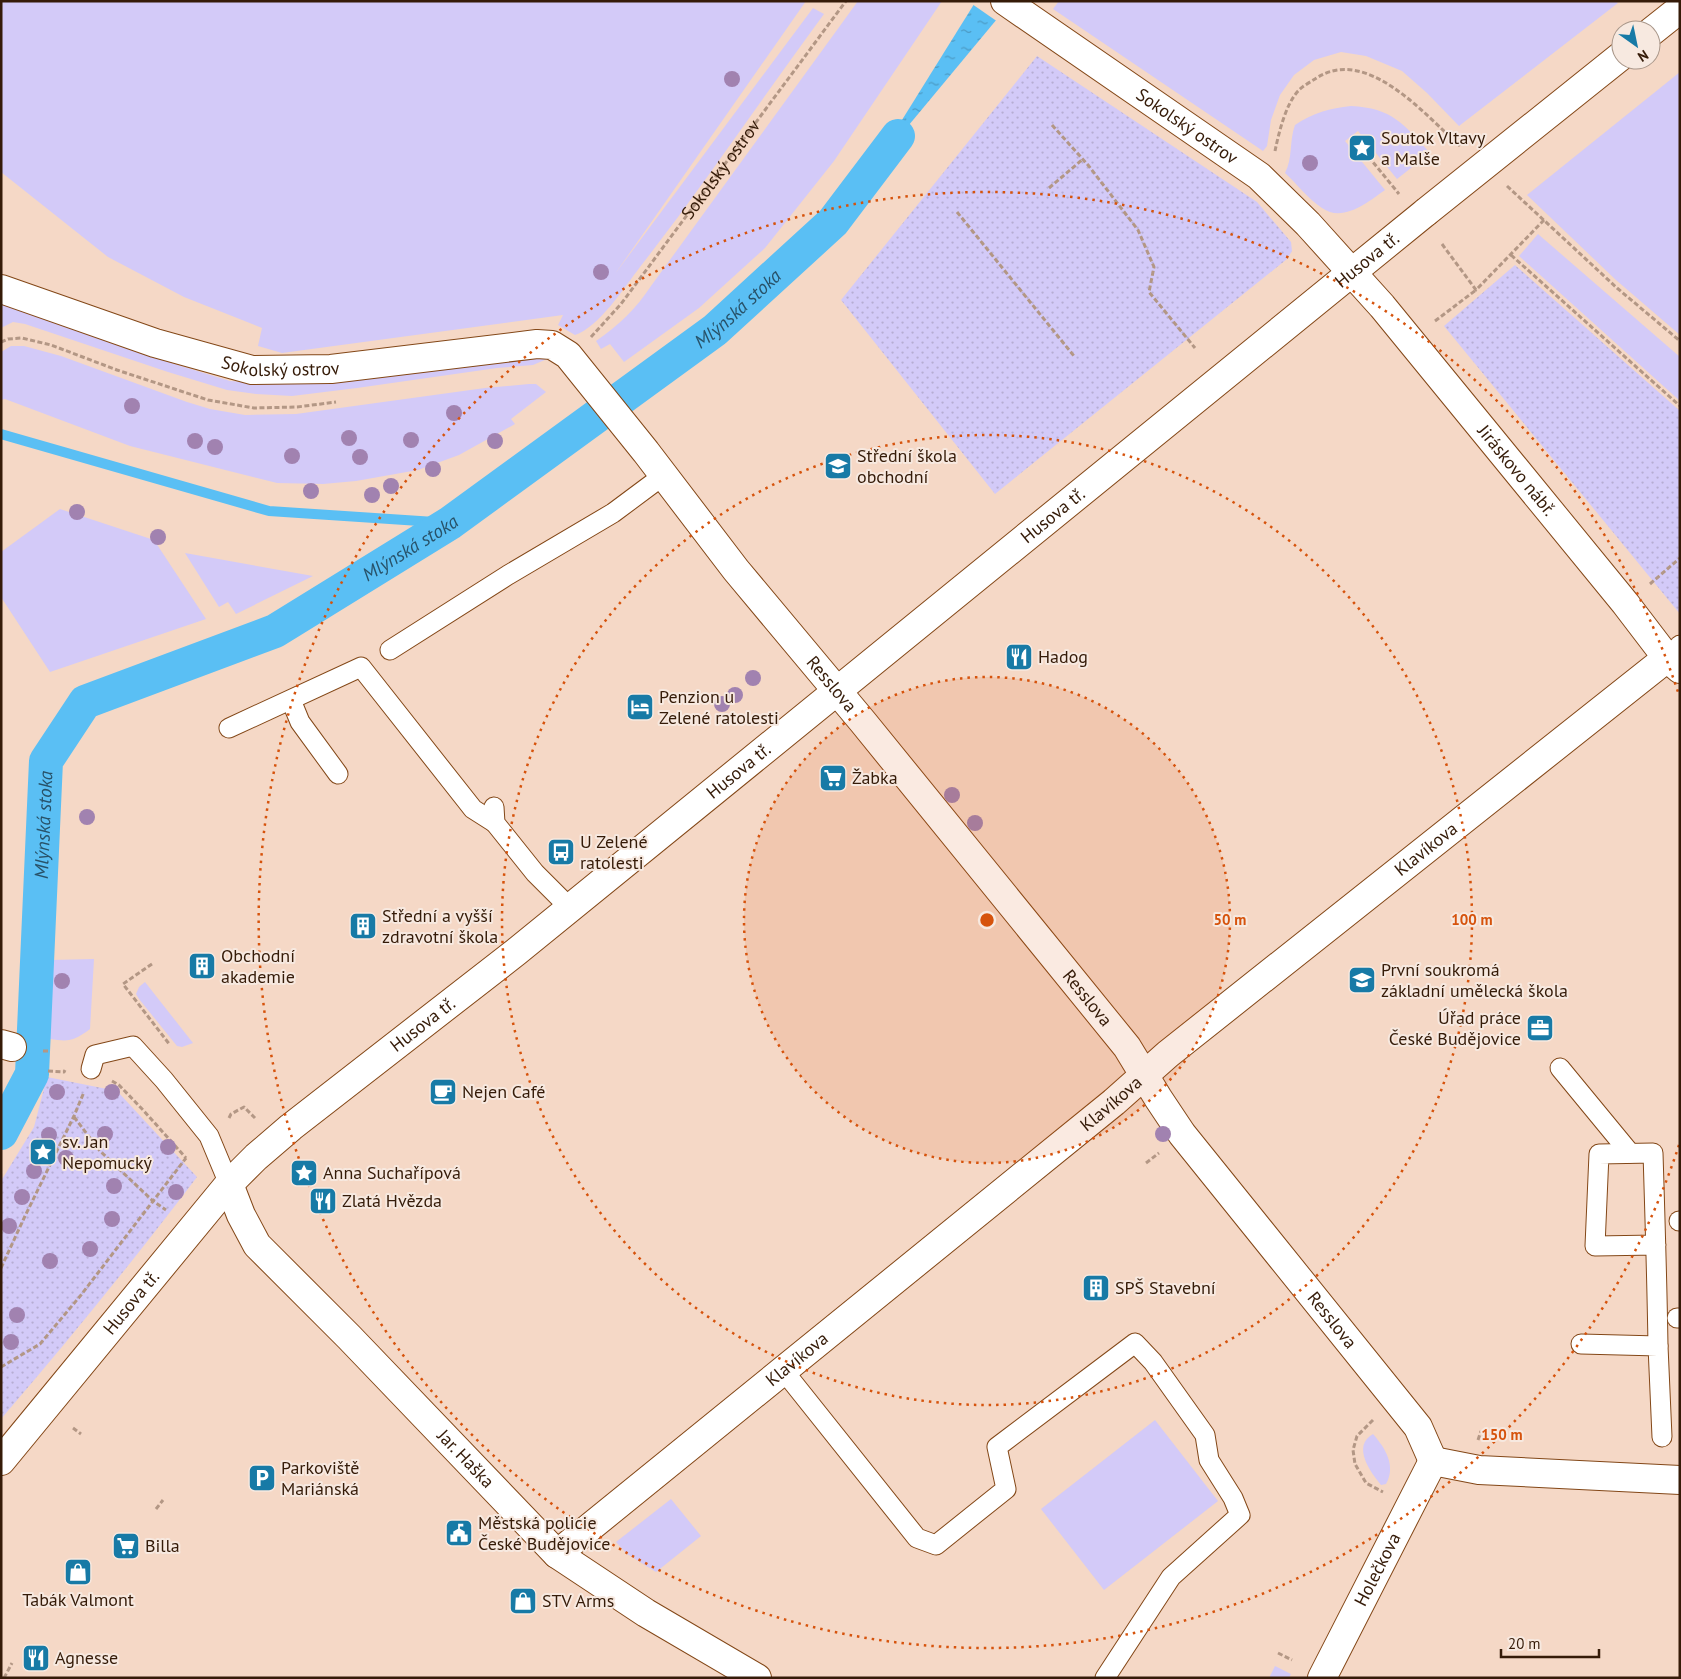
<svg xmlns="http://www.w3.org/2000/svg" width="1681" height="1679" viewBox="0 0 1681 1679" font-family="'PT Sans',sans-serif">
	<defs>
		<pattern id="park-dots" width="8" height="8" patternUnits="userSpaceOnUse" patternTransform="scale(1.25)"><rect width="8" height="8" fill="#d3caf8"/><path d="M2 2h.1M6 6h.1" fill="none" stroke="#b6add3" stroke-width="1.8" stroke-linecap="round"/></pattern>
		<pattern id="water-ripples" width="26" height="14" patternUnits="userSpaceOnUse" patternTransform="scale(1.25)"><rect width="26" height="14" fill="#5abff4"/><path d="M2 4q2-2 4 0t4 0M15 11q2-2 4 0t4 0" fill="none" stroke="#4b9ac4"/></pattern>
	</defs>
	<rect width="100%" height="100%" fill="#f5d8c6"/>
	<g fill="#d3caf8">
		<path d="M1 1H806L615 274 813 8 824 14C762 98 704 185 640 267 624 288 599 327 575 335L558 325 563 315 282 353 258 346 262 328 184 297 108 257 1 172Z"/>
		<path d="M858 1H942L834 161 765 248 699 308 624 362 610 344 601 349 596 341C618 326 636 309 651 286Z"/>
		<path d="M1059 1H1615L1618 3 1459 126 1427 93 1402 71 1366 56 1341 52 1314 60 1294 75 1280 95 1271 120 1267 146 1263 151 1053 9Z"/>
		<path d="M1680 72V335L1616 280 1527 195Z"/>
		<path d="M1351 106C1392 108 1404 124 1430 153L1397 179 1358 131 1345 141 1385 190C1368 202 1343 223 1322 208 1308 199 1297 184 1285 173 1293 158 1289 141 1295 125 1313 113 1330 108 1351 106Z"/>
		<path d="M1538 234 1680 357V401L1519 256Z"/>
		<path d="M1 304 142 354 230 381 278 384 534 354 547 359 533 365 497 368 357 388 292 396 256 394 227 390 168 372 25 324 13 322 1 328Z"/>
		<path d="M11 346H24L61 356 187 402 210 409 245 415 296 414 485 388 529 384H536L546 392 511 419 515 424 459 455 418 470 356 481 323 484 277 483 130 446 5 399 1 400V352Z"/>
		<path d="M60 509 154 540 206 619 50 672 1 597V552Z"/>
		<path d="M185 553 313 576 236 614 228 602 219 607Z"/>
		<path d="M94 959 90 1029C74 1041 69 1042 50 1039V960Z"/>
		<path d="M145 982 193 1043 182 1047 177 1046 139 999 136 994 139 987Z"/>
		<path d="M1155 1420 1218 1501 1104 1590 1041 1509Z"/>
		<path d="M1373 1434C1386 1449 1396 1466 1386 1484L1381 1485C1371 1473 1351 1446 1373 1434Z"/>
		<path d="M671 1499 701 1536 656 1572 627 1554 616 1542Z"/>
		<path d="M1275 1666 1291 1674 1289 1678H1269Z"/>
	</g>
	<g fill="url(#park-dots)">
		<path d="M1037 56 1257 202 1291 242 1292 251 1287 259 995 494 841 300Z"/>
		<path d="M1515 265 1680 411V614L1444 326Z"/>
		<path d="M47 1077 117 1091 197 1177C134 1260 69 1340 1 1419V1181L34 1127Z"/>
	</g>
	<path fill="url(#water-ripples)" d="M976 1H1012L869 173Z"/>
	<path fill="#f5d8c6" d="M974 1H1015L998 22 972 4Z"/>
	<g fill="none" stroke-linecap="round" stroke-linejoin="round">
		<path stroke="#5abff4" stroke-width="10" d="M1 434 269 511 450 523"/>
		<path stroke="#5abff4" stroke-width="34" id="s1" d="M1 1133 32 1074 46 761 85 702 275 631 450 523 715 330 833 222 898 136"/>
		<g stroke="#834717" stroke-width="21">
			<g id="lane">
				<path d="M390 650 508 575 613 513 664 475"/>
				<path d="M1667 658 1680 645"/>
				<path d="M291 700 300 722 338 774"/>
				<path d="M229 728 361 667 473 809 495 823"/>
				<path d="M494 807 495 823 535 873 570 908"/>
				<path d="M1560 1068 1630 1153"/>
				<path d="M91 1069 95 1055 133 1046 164 1080 209 1136 229 1184"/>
				<path d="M1679 1221H1680"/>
				<path d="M1656 1245 1595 1246 1599 1154 1653 1153C1655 1217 1657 1281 1658 1346"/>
				<path d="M1677 1318H1680"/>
				<path d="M1581 1344 1658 1346 1662 1437"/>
				<path d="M783 1370 917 1538 936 1545 1006 1489 997 1447 1135 1343 1153 1362 1205 1435 1209 1460 1233 1498 1240 1515 1171 1577 1105 1678"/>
			</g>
		</g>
		<g stroke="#834717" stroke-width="30">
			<g id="street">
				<path id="s3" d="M1005 1 1259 176 1308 224 1382 306 1625 603 1667 658 1680 669"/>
				<path id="s4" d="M1 289 155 343 252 370 331 369 537 344 552 345 568 355 646 452 736 570 863 722 1127 1047 1158 1098 1182 1134 1418 1427 1433 1461"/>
				<path d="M1 1044 12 1047"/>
				<path id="s5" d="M229 1184 241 1215 257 1245 349 1337 557 1554 646 1613 757 1678"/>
				<path d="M1433 1461 1479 1470 1680 1480"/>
				<path id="s6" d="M557 1554 1114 1102 1168 1054 1667 658"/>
				<path id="s7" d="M1322 1678 1433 1461"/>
			</g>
		</g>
		<g stroke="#834717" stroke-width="30">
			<g id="secondary">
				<path d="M1651 32 1680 9"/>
				<path id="s8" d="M1 1461 229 1184 256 1157 291 1127 516 952 1426 212"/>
			</g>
		</g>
		<g stroke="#b39785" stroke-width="3" stroke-dasharray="5 2.5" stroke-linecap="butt">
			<path d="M1052 125 1088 165 1138 230 1154 267 1149 292 1195 348"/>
			<path d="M1359 145 1399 194"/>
			<path d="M1275 151C1279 132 1286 103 1299 90 1303 86 1310 82 1315 79 1366 44 1425 115 1460 146"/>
			<path d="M1507 186 1617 288 1680 341"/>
			<path d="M1049 188 1083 159"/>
			<path d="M957 212 1074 356"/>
			<path d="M1442 244 1476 290 1544 220"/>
			<path d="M1511 255 1680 406"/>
			<path d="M1435 321 1476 290"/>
			<path id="s2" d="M591 337 621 304 846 1"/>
			<path d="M1 342 8 339 22 338 51 345 117 370 208 400 254 408 297 407 336 402"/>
			<path d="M1650 584 1680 558"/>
			<path d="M152 964 123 984 170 1045"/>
			<path d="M43 1051H50"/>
			<path d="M48 1071 64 1072 65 1070"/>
			<path d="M112 1081 119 1085 144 1111 186 1158"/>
			<path d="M74 1117 100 1151 153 1201 166 1210"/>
			<path d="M229 1118 231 1114 244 1107 255 1118"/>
			<path d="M296 1163 302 1170"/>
			<path d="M1146 1163 1159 1153"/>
			<path d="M1 1268 25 1216 74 1116 84 1092"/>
			<path d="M1 1367 40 1344 81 1295 186 1158"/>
			<path d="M1373 1420 1357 1436 1353 1450 1355 1464 1366 1483 1383 1492"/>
			<path d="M73 1428 81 1434"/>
			<path d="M1478 1440 1481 1431"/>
			<path d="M156 1509 163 1500"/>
			<path d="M1278 1653 1292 1660"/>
			<path d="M4 1678 12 1663"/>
		</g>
		<use href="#lane" stroke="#fff" stroke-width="19"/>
		<use href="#street" stroke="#fff" stroke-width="28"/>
		<use href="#secondary" stroke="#fff" stroke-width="28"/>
		<g stroke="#834717" stroke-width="30" stroke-linecap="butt">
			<path id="secondary-bridge" d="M1426 212 1621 56"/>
		</g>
		<use href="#secondary-bridge" stroke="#fff" stroke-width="28"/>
	</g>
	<g fill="#a182b0">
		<circle cx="732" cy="79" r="8"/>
		<circle cx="1310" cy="163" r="8"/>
		<circle cx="601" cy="272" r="8"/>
		<circle cx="132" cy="406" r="8"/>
		<circle cx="454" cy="413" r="8"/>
		<circle cx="349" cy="438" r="8"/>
		<circle cx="411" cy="440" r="8"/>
		<circle cx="195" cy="441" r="8"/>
		<circle cx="495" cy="441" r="8"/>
		<circle cx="215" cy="447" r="8"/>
		<circle cx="292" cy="456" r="8"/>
		<circle cx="360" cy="457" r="8"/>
		<circle cx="433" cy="469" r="8"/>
		<circle cx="391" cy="486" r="8"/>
		<circle cx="311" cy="491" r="8"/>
		<circle cx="372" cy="495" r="8"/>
		<circle cx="77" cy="512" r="8"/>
		<circle cx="158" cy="537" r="8"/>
		<circle cx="753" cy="678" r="8"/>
		<circle cx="735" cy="695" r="8"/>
		<circle cx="722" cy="704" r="8"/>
		<circle cx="952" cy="795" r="8"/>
		<circle cx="87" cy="817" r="8"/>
		<circle cx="975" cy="823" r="8"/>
		<circle cx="62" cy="981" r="8"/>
		<circle cx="57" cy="1092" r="8"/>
		<circle cx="112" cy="1092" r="8"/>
		<circle cx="105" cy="1134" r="8"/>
		<circle cx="1163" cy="1134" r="8"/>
		<circle cx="49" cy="1135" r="8"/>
		<circle cx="168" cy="1147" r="8"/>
		<circle cx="66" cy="1158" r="8"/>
		<circle cx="34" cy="1171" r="8"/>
		<circle cx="114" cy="1186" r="8"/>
		<circle cx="176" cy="1192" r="8"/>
		<circle cx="22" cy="1197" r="8"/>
		<circle cx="112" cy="1219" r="8"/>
		<circle cx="9" cy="1226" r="8"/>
		<circle cx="90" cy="1249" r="8"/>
		<circle cx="50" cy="1261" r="8"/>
		<circle cx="17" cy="1315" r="8"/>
		<circle cx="11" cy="1342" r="8"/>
	</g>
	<circle cx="987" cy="920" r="243" fill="#d6530c" fill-opacity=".12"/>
	<g fill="none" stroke="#d6530c" stroke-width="2.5" stroke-dasharray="2.5 5">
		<circle cx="987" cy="920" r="243"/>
		<circle cx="987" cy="920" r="485"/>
		<path d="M1679 1145A728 728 0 1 1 1679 695"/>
	</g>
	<defs>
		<g id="sight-square" transform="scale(1.4375)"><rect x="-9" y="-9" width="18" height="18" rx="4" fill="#177aa6" stroke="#f7e9e0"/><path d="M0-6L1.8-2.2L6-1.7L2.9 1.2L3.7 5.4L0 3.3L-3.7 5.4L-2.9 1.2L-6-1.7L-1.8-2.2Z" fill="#fff"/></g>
		<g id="school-square" transform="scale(1.4375)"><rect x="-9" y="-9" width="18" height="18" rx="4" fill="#177aa6" stroke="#f7e9e0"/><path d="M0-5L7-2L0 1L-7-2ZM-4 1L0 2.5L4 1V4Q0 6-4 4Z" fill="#fff"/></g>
		<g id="restaurant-square" transform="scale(1.4375)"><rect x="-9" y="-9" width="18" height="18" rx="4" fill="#177aa6" stroke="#f7e9e0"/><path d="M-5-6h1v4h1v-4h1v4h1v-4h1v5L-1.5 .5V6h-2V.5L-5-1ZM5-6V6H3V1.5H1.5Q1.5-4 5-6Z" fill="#fff"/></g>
		<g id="hotel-square" transform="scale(1.4375)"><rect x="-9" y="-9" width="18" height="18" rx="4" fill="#177aa6" stroke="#f7e9e0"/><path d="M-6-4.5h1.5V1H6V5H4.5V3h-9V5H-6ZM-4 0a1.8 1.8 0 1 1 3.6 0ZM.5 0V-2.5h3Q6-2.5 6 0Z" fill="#fff"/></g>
		<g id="supermarket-square" transform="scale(1.4375)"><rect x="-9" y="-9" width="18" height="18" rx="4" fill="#177aa6" stroke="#f7e9e0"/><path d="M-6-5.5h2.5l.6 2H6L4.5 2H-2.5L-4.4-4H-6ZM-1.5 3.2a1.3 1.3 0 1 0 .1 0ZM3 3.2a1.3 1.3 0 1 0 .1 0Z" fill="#fff"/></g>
		<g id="bus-square" transform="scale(1.4375)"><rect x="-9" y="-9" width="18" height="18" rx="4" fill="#177aa6" stroke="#f7e9e0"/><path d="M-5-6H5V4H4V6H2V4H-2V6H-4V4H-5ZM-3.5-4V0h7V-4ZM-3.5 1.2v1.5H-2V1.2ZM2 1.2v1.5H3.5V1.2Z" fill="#fff"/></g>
		<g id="building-square" transform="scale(1.4375)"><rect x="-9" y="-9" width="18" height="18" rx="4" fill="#177aa6" stroke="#f7e9e0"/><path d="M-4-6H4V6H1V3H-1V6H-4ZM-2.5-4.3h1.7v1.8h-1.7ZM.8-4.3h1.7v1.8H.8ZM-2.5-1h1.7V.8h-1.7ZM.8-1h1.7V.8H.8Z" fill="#fff"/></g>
		<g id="office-square" transform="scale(1.4375)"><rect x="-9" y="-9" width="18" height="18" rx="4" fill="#177aa6" stroke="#f7e9e0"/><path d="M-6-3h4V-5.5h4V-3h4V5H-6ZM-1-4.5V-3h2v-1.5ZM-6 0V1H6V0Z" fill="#fff"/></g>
		<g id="cafe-square" transform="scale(1.4375)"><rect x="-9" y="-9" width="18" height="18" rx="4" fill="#177aa6" stroke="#f7e9e0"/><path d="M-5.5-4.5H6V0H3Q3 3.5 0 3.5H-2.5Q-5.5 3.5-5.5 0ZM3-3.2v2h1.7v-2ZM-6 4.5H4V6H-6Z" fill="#fff"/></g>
		<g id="parking-square" transform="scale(1.4375)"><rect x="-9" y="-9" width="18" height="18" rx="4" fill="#177aa6" stroke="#f7e9e0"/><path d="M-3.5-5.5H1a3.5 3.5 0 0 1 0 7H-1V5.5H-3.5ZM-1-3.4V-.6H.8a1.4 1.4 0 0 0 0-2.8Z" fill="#fff"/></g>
		<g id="civic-square" transform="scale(1.4375)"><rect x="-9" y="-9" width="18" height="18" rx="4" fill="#177aa6" stroke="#f7e9e0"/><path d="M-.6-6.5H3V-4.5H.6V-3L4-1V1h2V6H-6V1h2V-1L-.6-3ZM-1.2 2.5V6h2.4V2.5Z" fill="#fff"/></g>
		<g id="shop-square" transform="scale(1.4375)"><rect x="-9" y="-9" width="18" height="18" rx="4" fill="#177aa6" stroke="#f7e9e0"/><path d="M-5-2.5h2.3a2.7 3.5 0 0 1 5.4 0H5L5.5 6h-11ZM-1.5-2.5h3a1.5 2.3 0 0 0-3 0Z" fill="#fff"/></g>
	</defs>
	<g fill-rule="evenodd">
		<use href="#sight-square" x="1362" y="148"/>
		<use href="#school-square" x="838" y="466"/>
		<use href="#restaurant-square" x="1019" y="657"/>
		<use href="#hotel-square" x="640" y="707"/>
		<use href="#supermarket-square" x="833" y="778"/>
		<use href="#bus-square" x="561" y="852"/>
		<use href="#building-square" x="363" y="926"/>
		<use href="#building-square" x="202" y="966"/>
		<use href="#school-square" x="1362" y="980"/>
		<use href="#office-square" x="1540" y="1028"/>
		<use href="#cafe-square" x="443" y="1092"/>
		<use href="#sight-square" x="43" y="1152"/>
		<use href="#sight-square" x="304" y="1173"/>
		<use href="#restaurant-square" x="323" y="1201"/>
		<use href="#building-square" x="1096" y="1288"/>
		<use href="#parking-square" x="262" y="1478"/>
		<use href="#civic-square" x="459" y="1533"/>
		<use href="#supermarket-square" x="126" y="1546"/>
		<use href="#shop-square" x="78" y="1572"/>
		<use href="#shop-square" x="523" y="1601"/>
		<use href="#restaurant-square" x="36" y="1658"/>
	</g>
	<g text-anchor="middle" stroke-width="4" stroke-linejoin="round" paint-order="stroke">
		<g font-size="18" fill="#351b08" stroke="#f7e9e0">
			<text dy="6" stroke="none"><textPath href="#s3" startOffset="221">Sokolský ostrov</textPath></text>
			<text dy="6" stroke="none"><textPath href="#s2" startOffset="212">Sokolský ostrov</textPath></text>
			<text dy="6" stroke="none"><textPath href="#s8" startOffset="1825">Husova tř.</textPath></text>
			<text dy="6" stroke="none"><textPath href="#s4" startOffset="292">Sokolský ostrov</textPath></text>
			<text dy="6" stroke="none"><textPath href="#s3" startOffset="700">Jiráskovo nábř.</textPath></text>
			<text dy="6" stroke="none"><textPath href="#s8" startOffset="1420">Husova tř.</textPath></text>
			<text dy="6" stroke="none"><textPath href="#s4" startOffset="1006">Resslova</textPath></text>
			<text dy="6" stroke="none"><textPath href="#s8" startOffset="1015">Husova tř.</textPath></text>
			<text dy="6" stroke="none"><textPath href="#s6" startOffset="1119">Klavíkova</textPath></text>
			<text dy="6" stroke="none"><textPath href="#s4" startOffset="1411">Resslova</textPath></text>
			<text dy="6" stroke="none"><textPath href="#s8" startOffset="610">Husova tř.</textPath></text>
			<text dy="6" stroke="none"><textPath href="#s6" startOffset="714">Klavíkova</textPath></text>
			<text dy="6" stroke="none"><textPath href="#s8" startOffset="205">Husova tř.</textPath></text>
			<text dy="6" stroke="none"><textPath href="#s4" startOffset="1816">Resslova</textPath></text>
			<text dy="6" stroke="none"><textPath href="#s6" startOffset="309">Klavíkova</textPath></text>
			<text dy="6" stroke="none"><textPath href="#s5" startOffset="366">Jar. Haška</textPath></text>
			<text dy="6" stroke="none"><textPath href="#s7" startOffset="122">Holečkova</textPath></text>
		</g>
		<g font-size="18" fill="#351b08" stroke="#f7e9e0" text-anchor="start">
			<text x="1381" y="144">Soutok Vltavy<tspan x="1381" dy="21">a Malše</tspan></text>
			<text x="857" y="462">Střední škola<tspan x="857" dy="21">obchodní</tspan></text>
			<text x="1038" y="663">Hadog</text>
			<text x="659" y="703">Penzion u<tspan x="659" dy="21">Zelené ratolesti</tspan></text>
			<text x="852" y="784">Žabka</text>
			<text x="580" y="848">U Zelené<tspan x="580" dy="21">ratolesti</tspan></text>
			<text x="382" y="922">Střední a vyšší<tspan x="382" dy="21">zdravotní škola</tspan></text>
			<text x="221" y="962">Obchodní<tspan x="221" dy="21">akademie</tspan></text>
			<text x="1381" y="976">První soukromá<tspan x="1381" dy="21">základní umělecká škola</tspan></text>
			<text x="1521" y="1024" text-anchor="end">Úřad práce<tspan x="1521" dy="21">České Budějovice</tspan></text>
			<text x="462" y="1098">Nejen Café</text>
			<text x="62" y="1148">sv. Jan<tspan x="62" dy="21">Nepomucký</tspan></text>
			<text x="323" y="1179">Anna Suchařípová</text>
			<text x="342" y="1207">Zlatá Hvězda</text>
			<text x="1115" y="1294">SPŠ Stavební</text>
			<text x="281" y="1474">Parkoviště<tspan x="281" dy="21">Mariánská</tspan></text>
			<text x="478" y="1529">Městská policie<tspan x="478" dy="21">České Budějovice</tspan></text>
			<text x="145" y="1552">Billa</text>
			<text x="78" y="1606" text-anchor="middle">Tabák Valmont</text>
			<text x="542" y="1607">STV Arms</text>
			<text x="55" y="1664">Agnesse</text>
		</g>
		<g font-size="19" font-style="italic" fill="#285269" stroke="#f7e9e0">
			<text dy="7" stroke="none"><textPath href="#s1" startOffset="1218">Mlýnská stoka</textPath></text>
			<text dy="7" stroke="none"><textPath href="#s1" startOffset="812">Mlýnská stoka</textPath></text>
			<text dy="7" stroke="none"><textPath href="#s1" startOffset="316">Mlýnská stoka</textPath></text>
		</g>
	</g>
	<circle cx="987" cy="920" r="8" fill="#d6530c" stroke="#f7e9e0" stroke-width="2.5"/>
	<g font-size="15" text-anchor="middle" font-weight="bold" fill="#d6530c" stroke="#f7e9e0" stroke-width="4" stroke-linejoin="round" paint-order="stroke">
		<text x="1230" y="925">50 m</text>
		<text x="1472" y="925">100 m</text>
		<text x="1502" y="1440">150 m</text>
	</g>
	<rect width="1681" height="1679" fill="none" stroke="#351b08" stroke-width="5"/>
	<g transform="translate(1636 45) rotate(147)"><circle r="24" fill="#f7e9e0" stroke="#a9978a"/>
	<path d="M0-4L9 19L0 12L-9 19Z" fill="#177aa6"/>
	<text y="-8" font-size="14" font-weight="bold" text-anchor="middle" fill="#351b08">N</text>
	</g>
	<path d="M1501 1649v8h98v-8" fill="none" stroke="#351b08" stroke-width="2.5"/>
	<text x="1508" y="1649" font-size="15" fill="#351b08" stroke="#f7e9e0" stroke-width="4" paint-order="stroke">20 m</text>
</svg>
